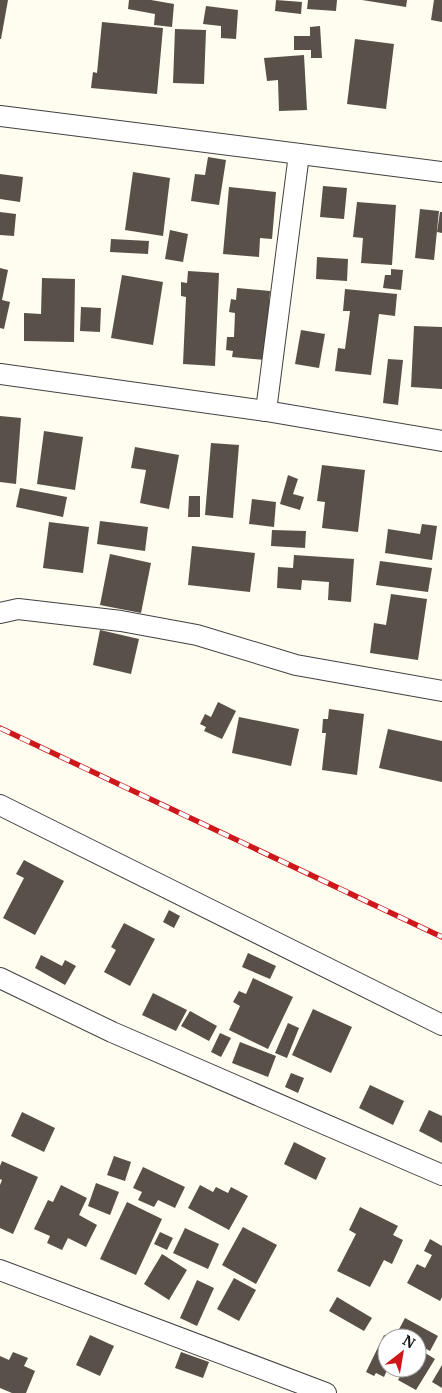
<svg xmlns="http://www.w3.org/2000/svg" width="442" height="1393" viewBox="0 0 442 1393" font-family="Merriweather,serif">
	<rect width="100%" height="100%" fill="#fffcf0"/>
	<g fill="#585049">
		<path d="M0 0H8L1 39H0Z"/>
		<path d="M129 0H151L174 4 172 27 154 25 155 14 128 9Z"/>
		<path d="M276 0 302 2 301 14 275 11Z"/>
		<path d="M308 0H337L336 11 307 9Z"/>
		<path d="M362 0H407L406 7Z"/>
		<path d="M434 0H442V22L431 20Z"/>
		<path d="M206 6 238 10 236 39 221 38V26L203 24Z"/>
		<path d="M102 22 163 28 157 94 91 88 93 72 97 73Z"/>
		<path d="M320 26 322 58H311V50H294V36H310V27Z"/>
		<path d="M175 29 206 30 204 84 173 83Z"/>
		<path d="M355 39 394 44 386 109 347 104Z"/>
		<path d="M304 55 307 110 279 111 278 80 267 81 264 58Z"/>
		<path d="M208 157 226 160 219 205 191 201 195 174 205 175Z"/>
		<path d="M133 172 170 178 163 236 125 230Z"/>
		<path d="M0 174 23 177 20 202 0 199Z"/>
		<path d="M323 186 347 188 344 219 320 217Z"/>
		<path d="M229 187 276 192 272 239 260 238 259 257 223 254Z"/>
		<path d="M357 202 396 205 392 265 361 263 363 238 353 237Z"/>
		<path d="M420 209 439 211 434 260 415 258Z"/>
		<path d="M0 212 16 214 14 236 0 235Z"/>
		<path d="M440 212H442V233L437 232Z"/>
		<path d="M170 230 188 234 183 262 165 259Z"/>
		<path d="M111 239 149 241 148 254 110 252Z"/>
		<path d="M317 257 348 259 347 281 316 279Z"/>
		<path d="M0 268 8 270 2 300 10 302 4 329 0 328Z"/>
		<path d="M391 269 403 270 401 290 383 288 385 275H391Z"/>
		<path d="M188 271 219 273 215 366 183 364 186 297 181 296V282L187 283Z"/>
		<path d="M122 275 163 282 153 345 111 338Z"/>
		<path d="M42 278 75 279 74 342 24 341V313L41 314Z"/>
		<path d="M237 288 270 291 265 360 232 357 233 351 226 350 227 337H234L235 313 229 312 231 299 236 300Z"/>
		<path d="M345 289 397 294 395 316 379 314 371 375 335 371 338 348 345 349 350 311H343Z"/>
		<path d="M81 307 101 308 100 332 80 331Z"/>
		<path d="M414 326 442 327V389L411 387Z"/>
		<path d="M301 330 325 334 319 368 295 364Z"/>
		<path d="M388 359 403 360 398 405 383 403Z"/>
		<path d="M0 416 21 418 16 484 0 482Z"/>
		<path d="M44 431 83 437 75 490 37 484Z"/>
		<path d="M211 443 239 445 233 518 205 515Z"/>
		<path d="M135 447 179 455 169 509 140 503 146 470 131 468Z"/>
		<path d="M322 465 365 470 358 532 322 528 325 502 317 501Z"/>
		<path d="M288 475 298 479 293 494 304 497 300 510 280 504Z"/>
		<path d="M20 488 67 497 63 517 16 507Z"/>
		<path d="M189 496H200V517H188Z"/>
		<path d="M252 499 276 502 274 527 249 524Z"/>
		<path d="M100 521 148 527 145 551 97 544Z"/>
		<path d="M49 522 89 527 83 573 43 568Z"/>
		<path d="M422 524 437 526 432 560 385 553 388 529 420 534Z"/>
		<path d="M272 530 306 531 305 548 271 546Z"/>
		<path d="M192 546 255 553 250 592 188 585Z"/>
		<path d="M110 554 151 563 141 613 100 605Z"/>
		<path d="M294 555 354 559 351 602 328 600 329 582 302 580 301 590 277 588 278 567 293 568Z"/>
		<path d="M380 561 432 568 428 592 376 585Z"/>
		<path d="M391 594 427 599 418 660 370 653 374 623 386 625Z"/>
		<path d="M100 630 139 639 131 674 93 665Z"/>
		<path d="M218 702 236 711 222 739 204 731 206 727 200 724 205 714 211 717Z"/>
		<path d="M329 709 364 714 357 775 322 770 326 733H322L323 719H328Z"/>
		<path d="M239 717 299 729 291 766 232 753Z"/>
		<path d="M388 729 442 741V782L379 768Z"/>
		<path d="M24 860 64 881 35 935 3 918 24 878 16 874Z"/>
		<path d="M169 910 180 916 174 928 163 922Z"/>
		<path d="M124 923 155 939 130 986 104 972 116 950 111 947Z"/>
		<path d="M248 953 276 966 270 979 242 967Z"/>
		<path d="M41 955 62 966 65 960 76 966 65 985 35 968Z"/>
		<path d="M253 978 293 997 268 1049 229 1030 240 1006 233 1002 239 991 246 994Z"/>
		<path d="M153 993 187 1010 176 1031 142 1015Z"/>
		<path d="M313 1009 352 1027 331 1073 292 1055Z"/>
		<path d="M190 1011 217 1026 209 1041 181 1026Z"/>
		<path d="M288 1023 299 1028 287 1058 275 1053Z"/>
		<path d="M220 1033 231 1038 221 1057 211 1052Z"/>
		<path d="M240 1042 276 1056 268 1077 232 1063Z"/>
		<path d="M291 1073 304 1078 298 1093 285 1087Z"/>
		<path d="M370 1085 404 1101 393 1125 359 1108Z"/>
		<path d="M429 1110 442 1116V1143L419 1131Z"/>
		<path d="M22 1112 55 1128 44 1152 11 1136Z"/>
		<path d="M294 1142 326 1158 316 1180 284 1164Z"/>
		<path d="M114 1156 131 1162 125 1181 107 1175Z"/>
		<path d="M2 1161 38 1177 13 1234 0 1228V1185L2 1180 0 1179V1166Z"/>
		<path d="M143 1167 185 1187 175 1208 158 1200 154 1207 138 1200 142 1192 133 1188Z"/>
		<path d="M96 1183 119 1192 110 1215 88 1206Z"/>
		<path d="M61 1185 87 1198 79 1215 97 1225 86 1247 68 1238 62 1250 47 1243 50 1236 34 1229 48 1200 53 1202Z"/>
		<path d="M200 1185 213 1192 216 1187 228 1193 231 1187 248 1196 229 1230 188 1208Z"/>
		<path d="M127 1202 162 1219 136 1275 100 1259Z"/>
		<path d="M360 1207 398 1226 393 1235 403 1240 392 1264 384 1260 370 1287 337 1271 356 1234 349 1230Z"/>
		<path d="M243 1227 277 1245 256 1284 222 1265Z"/>
		<path d="M185 1228 219 1244 208 1269 173 1253Z"/>
		<path d="M160 1232 173 1238 167 1250 154 1244Z"/>
		<path d="M430 1239 442 1246V1297L440 1301 407 1283 417 1264 425 1268 432 1255 424 1251Z"/>
		<path d="M162 1254 187 1270 169 1300 144 1284Z"/>
		<path d="M234 1278 256 1290 239 1321 217 1309Z"/>
		<path d="M197 1280 214 1288 197 1326 180 1318Z"/>
		<path d="M337 1297 372 1318 364 1331 329 1311Z"/>
		<path d="M405 1318 438 1336 430 1351 417 1344V1338H406L397 1333Z"/>
		<path d="M90 1335 114 1346 100 1376 76 1365Z"/>
		<path d="M384 1335 391 1338H387L388 1368 384 1377 376 1373 374 1376 366 1372Z"/>
		<path d="M417 1348 435 1359 416 1390 398 1380 405 1368H417Z"/>
		<path d="M13 1352 28 1358 24 1366 35 1371 26 1393H12L0 1388V1356L9 1360Z"/>
		<path d="M181 1352 209 1362 203 1378 175 1368Z"/>
		<path d="M442 1365V1388L432 1382Z"/>
	</g>
	<g fill="none" stroke-linecap="round" stroke-linejoin="round">
		<g stroke="#414141" stroke-width="22">
			<g id="street">
				<path d="M0 116 442 172"/>
				<path d="M0 374 266 411 442 441"/>
				<path d="M266 411 299 154"/>
				<path d="M0 613 18 609 121 621 197 635 296 665 442 691"/>
				<path d="M0 805 442 1025"/>
				<path d="M0 978 112 1032 442 1175"/>
				<path d="M0 1270 326 1393"/>
			</g>
		</g>
		<use href="#street" stroke="#fff" stroke-width="20"/>
		<g stroke="#ce171a" stroke-width="5.5">
			<path id="rail" d="M0 728 442 937"/>
		</g>
		<use href="#rail" stroke="#fff" stroke-width="4" stroke-dasharray="11" stroke-linecap="butt"/>
	</g>
	<g transform="translate(402 1353) rotate(31)"><circle r="24" fill="#ffffff" stroke="#9f9f9f"/>
	<path d="M0-4L9 19L0 12L-9 19Z" fill="#ce171a"/>
	<text y="-8" font-size="14" font-weight="bold" text-anchor="middle" fill="#0e0e0e">N</text>
	</g>
</svg>
